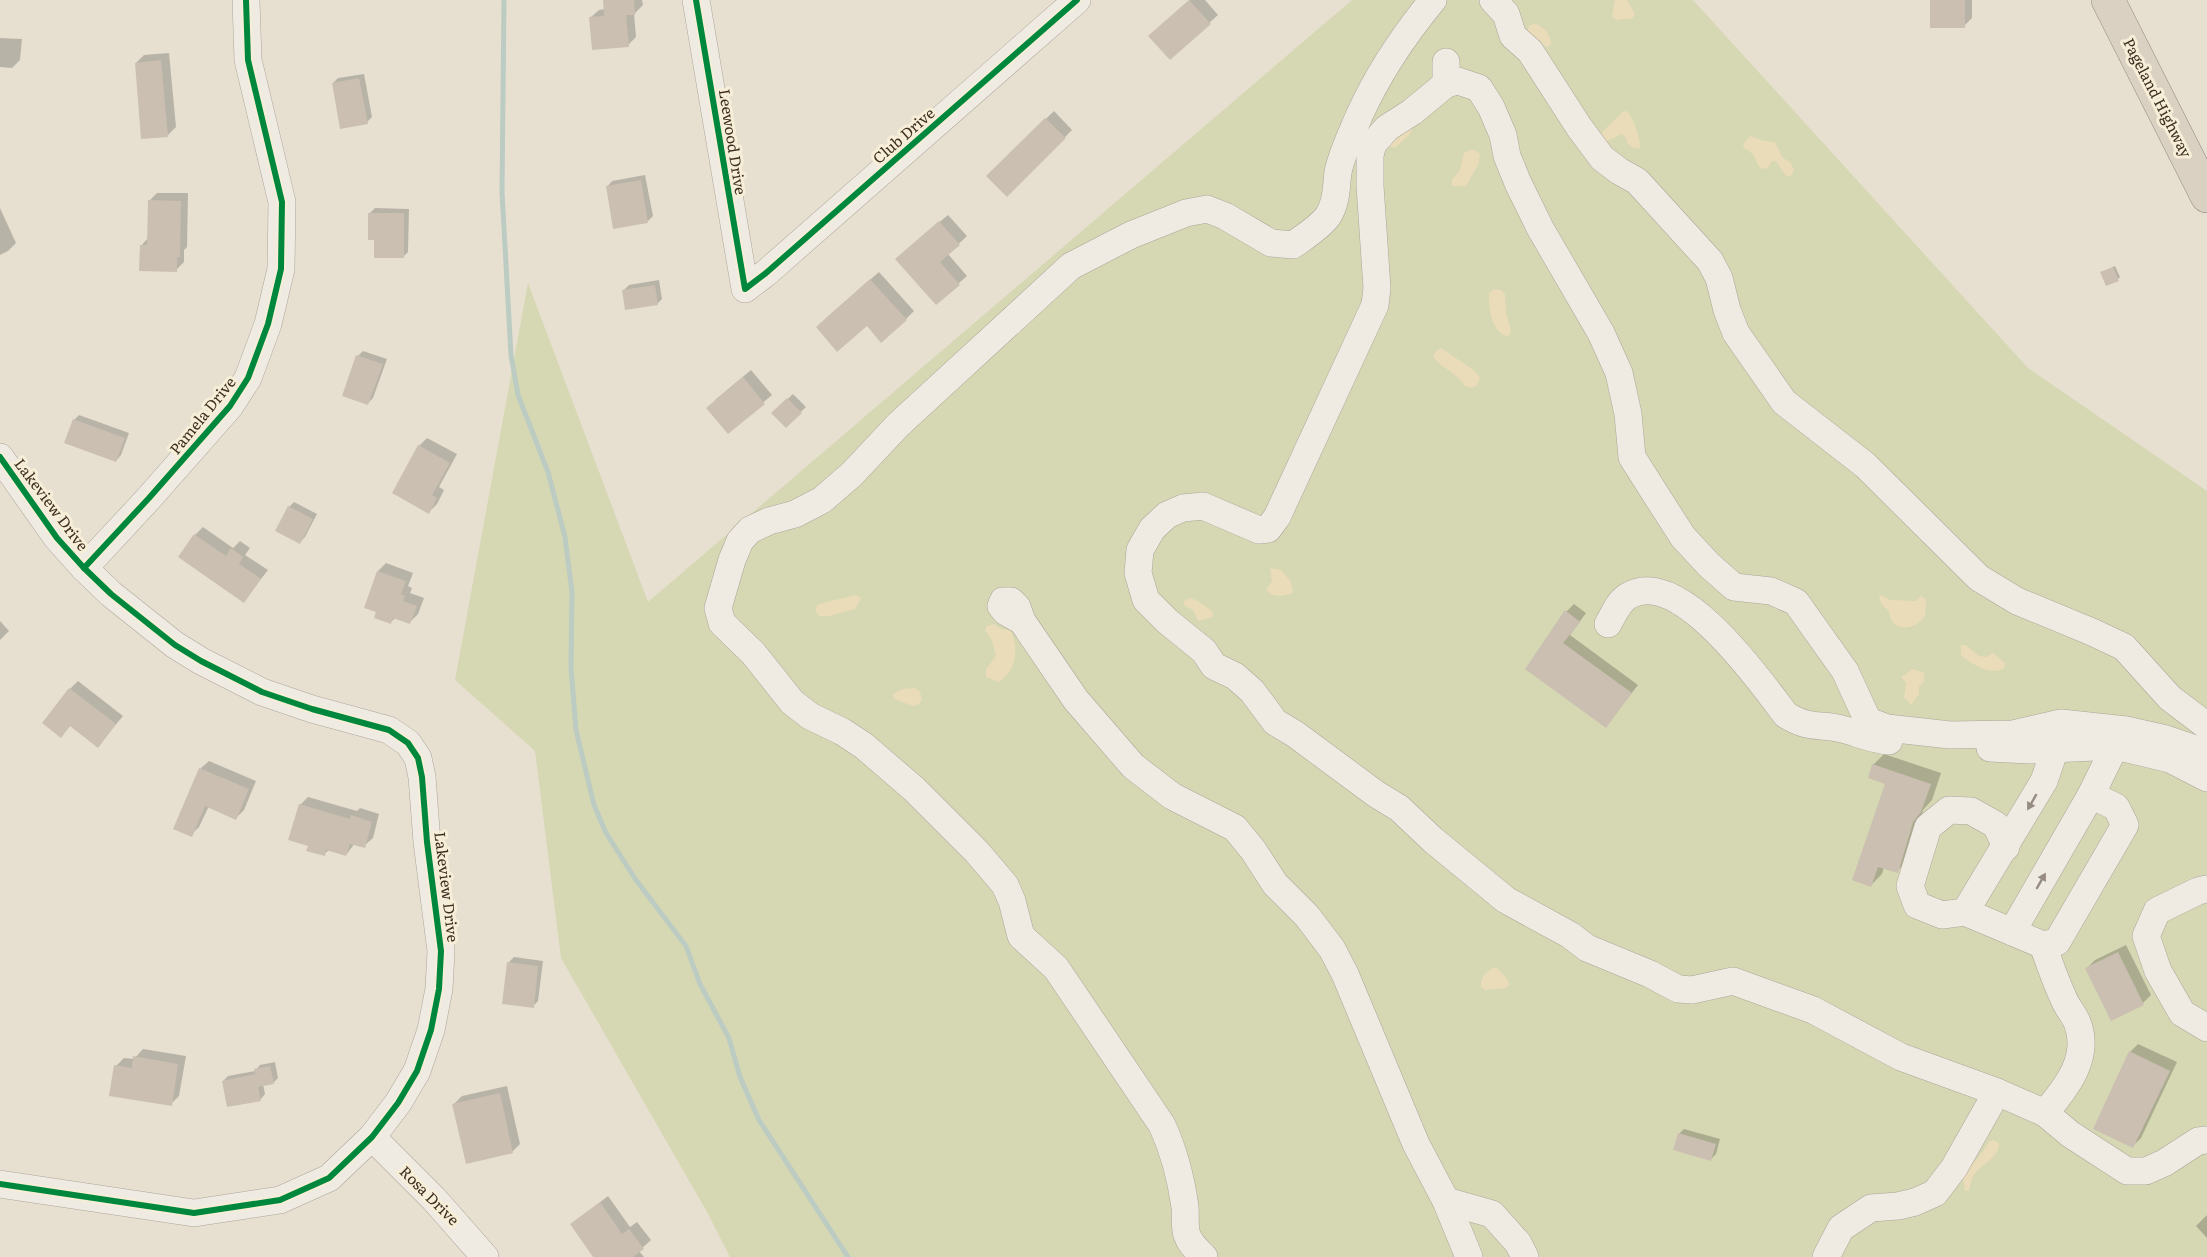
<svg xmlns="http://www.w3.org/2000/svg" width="2207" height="1257" viewBox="0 0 2207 1257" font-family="Literata,serif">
	<rect width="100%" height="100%" fill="#e7e0d1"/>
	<path fill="#d6d7b3" d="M1352 0H1693L2028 368 2207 491V1257H730L707 1212 561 958 535 751 455 680 528 283 648 602Z"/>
	<g fill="#eadcb9">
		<path d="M1615 0H1627L1635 14 1633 18 1616 20 1612 17Z"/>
		<path d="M1534 23C1544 27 1551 34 1551 45L1548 47 1543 45 1540 40 1532 38 1527 32 1529 26Z"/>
		<path d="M1627 111C1633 117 1641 139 1640 148H1634L1628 144 1626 138 1622 134 1603 143 1600 136C1605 127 1615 121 1622 112Z"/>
		<path d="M1413 126 1410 134 1396 147H1389V143Z"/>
		<path d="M1750 136 1764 141 1775 142 1782 157 1791 163 1794 170 1791 176H1786L1776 161H1772L1767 169 1761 168 1757 164C1756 156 1751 152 1744 148L1743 144Z"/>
		<path d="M1469 150H1474L1480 154 1479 163 1466 186H1452V180L1460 170 1464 153Z"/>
		<path d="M1494 289 1501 290 1505 294 1506 313 1511 330 1509 336C1492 336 1488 306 1489 293Z"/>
		<path d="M1441 348 1475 371 1480 378 1477 385 1472 388 1465 386C1457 373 1443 369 1433 357L1436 351Z"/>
		<path d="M1270 568 1281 570 1291 582 1293 593C1283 596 1274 598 1266 590L1272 581Z"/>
		<path d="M856 595 861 598 855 609 829 616H819L815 610 818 604Z"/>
		<path d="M1881 595 1890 600 1916 601 1921 596 1926 600 1925 616C1915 631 1890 633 1889 611L1882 605 1879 597Z"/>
		<path d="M1191 598 1198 601 1213 612V617L1198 621 1193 610 1183 605 1185 600Z"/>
		<path d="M994 624 999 628 1011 631C1019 649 1017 670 999 682L986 677V669L996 656 992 640 985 630 987 626Z"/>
		<path d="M1961 645H1966L1979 656 1986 657 1993 653 2005 663 2004 669C1987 675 1974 665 1961 655Z"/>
		<path d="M1913 669 1924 673V682L1919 686V694L1911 705 1904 697 1906 683 1901 677Z"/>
		<path d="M915 688 920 692 922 700 918 705 913 706 894 699 893 694 902 689Z"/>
		<path d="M1496 967 1508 980 1509 985 1506 988 1485 990 1481 987C1480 977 1488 969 1496 967Z"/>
		<path d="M1993 1140 1999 1143C2001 1156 1979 1166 1973 1176 1971 1180 1970 1186 1969 1191H1965L1963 1178 1965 1172 1978 1158 1989 1142Z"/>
	</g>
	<g fill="#0003">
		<path d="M604 0H642L643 5 634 14 636 37 628 45 590 18 599 10 605 9Z"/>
		<path d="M1190 0H1205L1218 15 1170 58 1158 28Z"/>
		<path d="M1931 0H1972V18L1964 26Z"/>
		<path d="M0 38 22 39 20 60 12 68 0 67Z"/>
		<path d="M169 53 176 127 168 135 136 63 144 55Z"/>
		<path d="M364 74 372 117 367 122 333 83 338 78Z"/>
		<path d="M1054 111 1072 130 1007 195 988 176Z"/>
		<path d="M645 175 653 216 648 221 607 187 612 181Z"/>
		<path d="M157 193H188L187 247 184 250V262L176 270 141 246 148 238 149 201Z"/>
		<path d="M0 208 16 243 8 251 0 255Z"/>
		<path d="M375 208 409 209 408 252 403 257 376 238 370 213Z"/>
		<path d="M948 215 967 236 948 254 967 276 936 303 905 251Z"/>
		<path d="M2115 266 2120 277 2118 279 2101 273Z"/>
		<path d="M879 272 914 311 906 319 867 324 825 319Z"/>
		<path d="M659 280 662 299 657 304 624 290 629 285Z"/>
		<path d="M363 351 387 359 373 398 368 403 344 395 358 356Z"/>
		<path d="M751 370 772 395 728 432 715 400Z"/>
		<path d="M793 394 806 407 786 426 773 413Z"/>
		<path d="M79 415 129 433 121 455 116 461 74 420Z"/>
		<path d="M427 438 457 454 439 487 444 490 437 504 429 512 419 446Z"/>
		<path d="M294 502 317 514 305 537 300 542 289 507Z"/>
		<path d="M203 527 233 548 240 541 250 548 245 555 268 570 244 601 195 535Z"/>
		<path d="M386 563 413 573 408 586 412 588 410 593 424 598 418 614 410 622 396 617 391 622 378 571Z"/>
		<path d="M1574 604 1586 613 1570 635 1638 685 1606 726 1527 669 1567 611Z"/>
		<path d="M0 621 9 631 0 640Z"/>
		<path d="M78 681 123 716 98 746 71 725 61 736 70 689Z"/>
		<path d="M1884 754 1941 773 1932 800 1923 810 1908 860 1897 871 1884 867 1882 874 1871 885 1886 783 1873 765Z"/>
		<path d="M209 761 256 781 244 810 236 818 209 806 199 827 191 835 175 828 201 768Z"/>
		<path d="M308 797 357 811 360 808 379 814 373 838 364 846 355 843 346 855 329 850 324 854 310 845 300 805Z"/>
		<path d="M2126 945 2151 995 2143 1003 2087 968 2095 960Z"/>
		<path d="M514 957 543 961 538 1001 533 1006 509 962Z"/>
		<path d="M2138 1044 2177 1062 2141 1138 2133 1146 2130 1052Z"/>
		<path d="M143 1049 186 1056 179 1096 171 1104 116 1066 124 1058 134 1059Z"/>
		<path d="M275 1062 278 1078 273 1083 263 1084 265 1094 260 1100 223 1081 228 1076 255 1071 260 1065Z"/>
		<path d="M507 1086 520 1144 512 1152 454 1104 462 1096Z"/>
		<path d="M1684 1129 1720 1139 1716 1154 1711 1159 1679 1134Z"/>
		<path d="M608 1196 630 1227 637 1222 651 1240 639 1251 644 1257H595L572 1224Z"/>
		<path d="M2207 1215V1238L2196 1226Z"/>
	</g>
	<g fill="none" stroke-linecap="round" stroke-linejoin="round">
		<path stroke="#bcccc2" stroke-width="5" d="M504 0 502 192 511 355 518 395 548 472 565 537 572 592 571 668 576 730 594 805 606 833 636 880 686 946 700 984 729 1038 740 1077 759 1120 848 1257"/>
	</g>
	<g fill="#cbbfb2">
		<path d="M603 0H634L635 15H626L629 47 592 50 589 17 604 16Z"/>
		<path d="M1189 0 1211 24 1170 60 1148 36Z"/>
		<rect x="1930" y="0" width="35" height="28"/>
		<path d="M161 60 168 137 141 139 135 63Z"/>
		<path d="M359 78 368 124 340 129 332 83Z"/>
		<path d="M1045 118 1066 138 1007 197 986 176Z"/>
		<path d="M641 180 648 223 613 229 606 186Z"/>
		<path d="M148 200 181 201 180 257H177V272L139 271 140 245H147Z"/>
		<path d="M368 213H404V258H374V240H368Z"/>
		<path d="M939 221 960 245 940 262 960 285 936 305 895 259Z"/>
		<path d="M2113 267 2119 281 2106 286 2100 272Z"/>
		<path d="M870 279 907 320 881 343 867 326 837 352 816 327Z"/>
		<path d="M655 285 658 305 625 310 622 290Z"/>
		<path d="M356 355 383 364 368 405 342 396Z"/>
		<path d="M743 377 765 404 728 434 706 408Z"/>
		<path d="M787 398 802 413 786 428 771 413Z"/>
		<path d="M73 419 125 438 116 462 64 443Z"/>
		<path d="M418 445 450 463 432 495 437 498 429 514 392 493Z"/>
		<path d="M288 506 313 519 300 544 275 531Z"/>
		<path d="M194 534 226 556 231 548 243 557 239 564 261 579 244 603 178 557Z"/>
		<path d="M377 571 406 581 401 594 405 596 403 601 417 606 410 624 393 618 391 624 374 618 376 612 364 608Z"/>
		<path d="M1565 610 1580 622 1563 643 1632 693 1606 728 1525 669Z"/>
		<path d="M69 688 116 724 98 748 70 726 61 738 42 723Z"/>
		<path d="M1872 764 1931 784 1921 812 1913 822 1898 873 1878 867 1871 887 1852 880 1885 784 1868 778Z"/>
		<path d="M199 768 249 789 236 820 205 806 192 837 173 829Z"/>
		<path d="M299 804 350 819 351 815 372 822 365 848 350 844 346 856 326 850 325 856 306 851 308 846 288 840Z"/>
		<path d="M2118 952 2144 1005 2111 1021 2085 968Z"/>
		<path d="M507 962 538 966 534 1008 502 1004Z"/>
		<path d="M2129 1051 2170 1071 2133 1148 2093 1129Z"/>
		<path d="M133 1056 178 1064 172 1106 109 1096 114 1065 132 1068Z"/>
		<path d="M270 1066 274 1084 258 1087 261 1101 227 1107 222 1081 255 1074 254 1069Z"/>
		<path d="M500 1093 513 1153 466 1164 452 1104Z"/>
		<path d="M1678 1133 1716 1144 1711 1161 1673 1150Z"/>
		<path d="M600 1202 622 1234 629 1229 644 1249 633 1257H593L570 1224Z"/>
	</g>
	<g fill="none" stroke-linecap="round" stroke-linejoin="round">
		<g stroke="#ada599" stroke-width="28">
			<g id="minor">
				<path d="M696 0 745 289 766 273 1077 0"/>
				<path d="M1493 0 1506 14 1513 36 1530 51 1579 127 1602 158 1619 171 1637 181 1710 261 1719 278 1727 310 1736 333 1784 402 1865 465 1979 578 2017 601 2092 632 2124 647 2170 698 2207 726"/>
				<path d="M1446 62V84L1458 81 1479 88 1491 107 1503 135 1507 156 1518 183 1540 228 1601 333 1619 373 1628 414 1632 457 1656 495 1683 537 1709 565 1734 587 1771 591 1796 602 1845 671 1868 721 1887 728 1950 735 2013 734 2061 723 2126 730 2166 739 2207 753"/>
				<path d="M1446 84 1412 112 1387 128 1373 144 1370 155V186L1377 288 1375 305 1277 517 1268 529 1259 530 1203 506 1183 508 1167 515 1152 529 1140 550 1138 573 1146 600 1167 621 1204 651 1214 666 1235 676 1252 691 1275 722 1295 734 1376 794 1399 808 1433 840 1506 900 1570 935 1587 948 1650 974 1678 989 1692 990 1733 981 1813 1010 1901 1057 1997 1092 2045 1113C2067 1087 2091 1057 2077 1022 2073 1013 2066 1006 2063 997 2055 980 2049 962 2043 945"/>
				<path d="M0 457 57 538 84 568 111 594 175 645 201 661 262 692 312 709 389 730 408 743 418 758 422 777 427 842 441 951 439 989 431 1030 417 1071 398 1103 372 1137 329 1178 280 1200 194 1213 0 1184"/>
				<path d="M84 568 149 498 230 406 248 378 268 324 281 269 282 202 248 60 246 0"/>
				<path d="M1022 621 1006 612 1001 606 1003 601H1011L1017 607 1022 621 1076 700 1133 766 1172 796 1235 828 1253 850 1275 884 1307 916 1332 949 1345 974 1416 1144 1446 1201 1469 1257"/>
				<path d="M1608 624C1614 614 1619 600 1630 595 1681 568 1760 681 1786 715 1811 730 1818 723 1842 729 1858 733 1872 740 1889 741"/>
				<path d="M1990 748 2030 750 2115 746 2170 759 2207 778"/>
				<path d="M2091 795 2115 746"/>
				<path d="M2006 847 1996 825 1971 811 1949 810 1928 827 1910 886 1917 905 1942 915 1965 912 2043 945 2057 942 2125 825 2116 807 2091 795 2012 932"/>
				<path d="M2207 889 2198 891 2157 911 2146 936 2158 971 2182 1013 2207 1028"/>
				<path d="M1965 912 2044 781 2055 749"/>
				<path d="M2045 1113 2070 1134 2127 1171H2146L2164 1163 2198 1141 2207 1140"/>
				<path d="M372 1137 434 1199 485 1257"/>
				<path d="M1446 1201 1492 1214 1518 1243 1525 1257"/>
				<path d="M1204 1257C1198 1251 1190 1244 1187 1235 1184 1226 1186 1215 1185 1207 1181 1178 1174 1151 1162 1125L1056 968 1021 936 1012 901 1005 885 977 852 914 789 864 746 843 732 810 716 792 702 753 653 722 623 718 608 732 560 740 541 750 530 769 521 795 514 822 500 852 474 898 425 1071 266 1131 235 1186 213 1207 209 1225 216 1271 243 1293 245C1304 237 1319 228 1328 216 1337 202 1336 187 1338 172 1342 153 1352 133 1359 116 1378 74 1404 35 1433 0"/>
				<path d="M1826 1257 1841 1228 1871 1208 1898 1206 1915 1202 1935 1193 1954 1168 1997 1092"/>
			</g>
		</g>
		<g stroke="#928b80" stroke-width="34">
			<path id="highway" d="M2108 0 2207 196"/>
		</g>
		<use href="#minor" stroke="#efebe3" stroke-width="27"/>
		<use href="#highway" stroke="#dad1c2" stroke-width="33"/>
		<g stroke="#f7eed8" stroke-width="10">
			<g id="cycleway">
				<path d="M696 0 745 289 766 273 1077 0"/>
				<path d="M0 457 57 538 84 568 111 594 175 645 201 661 262 692 312 709 389 730 408 743 418 758 422 777 427 842 441 951 439 989 431 1030 417 1071 398 1103 372 1137 329 1178 280 1200 194 1213 0 1184"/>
				<path d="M84 568 149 498 230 406 248 378 268 324 281 269 282 202 248 60 246 0"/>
			</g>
		</g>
		<use href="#cycleway" stroke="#00873e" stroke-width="6"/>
	</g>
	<defs><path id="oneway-solid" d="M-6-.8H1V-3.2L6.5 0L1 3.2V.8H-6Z" transform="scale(1.5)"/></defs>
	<g fill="#968c82">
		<use href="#oneway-solid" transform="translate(2032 802) rotate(120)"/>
		<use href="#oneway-solid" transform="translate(2041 881) rotate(-60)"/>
	</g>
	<g text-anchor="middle" stroke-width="6" stroke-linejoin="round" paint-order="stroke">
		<g font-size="15" fill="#3d2e20" stroke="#f7eed8">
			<text transform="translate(2157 98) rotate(63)" y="5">Pageland Highway</text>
			<text transform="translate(904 136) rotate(-41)" y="5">Club Drive</text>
			<text transform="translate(732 142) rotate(81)" y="5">Leewood Drive</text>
			<text transform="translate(203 416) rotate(-51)" y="5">Pamela Drive</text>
			<text transform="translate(51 505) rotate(53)" y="5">Lakeview Drive</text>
			<text transform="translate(446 887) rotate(83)" y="5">Lakeview Drive</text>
			<text transform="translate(429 1196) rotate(45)" y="5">Rosa Drive</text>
		</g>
	</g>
</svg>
